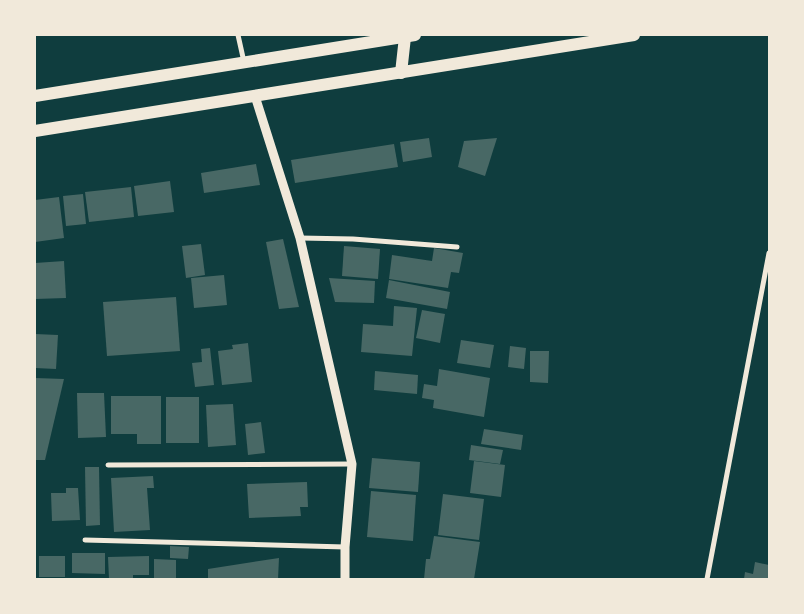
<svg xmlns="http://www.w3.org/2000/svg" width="804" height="614" viewBox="0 0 804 614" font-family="Ubuntu,sans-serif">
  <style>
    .building { fill: #486865 }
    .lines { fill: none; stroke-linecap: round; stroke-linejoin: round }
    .minor { stroke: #f1e9da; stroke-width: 5 }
    .tertiary { stroke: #f1e9da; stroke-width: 9 }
    .primary { stroke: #f1e9da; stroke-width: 12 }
  </style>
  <rect width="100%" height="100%" fill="#0f3d3e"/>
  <g class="building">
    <polygon points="429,138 432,157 403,162 400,142"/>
    <polygon points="497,138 485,176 458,167 464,141"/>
    <polygon points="394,144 398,167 295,183 291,160"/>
    <polygon points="256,164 260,185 204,193 201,173"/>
    <polygon points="170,181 174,212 138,216 134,186"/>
    <polygon points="131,187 134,217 89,222 85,192"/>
    <polygon points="83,194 86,224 66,226 63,196"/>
    <polygon points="59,197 64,238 35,242 35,200"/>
    <polygon points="283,239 299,307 279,309 266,242"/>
    <polygon points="201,244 205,275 186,278 182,246"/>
    <polygon points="344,246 380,249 378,279 342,276"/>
    <polygon points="434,248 463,253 459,273 451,272 448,288 389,279 392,255 432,261"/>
    <polygon points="64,261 66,298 35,299 35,263"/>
    <polygon points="224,275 227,305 194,308 191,278"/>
    <polygon points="329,278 375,281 374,303 335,302"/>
    <polygon points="389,280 450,292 447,309 386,298"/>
    <polygon points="176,297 180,351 107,356 103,302"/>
    <polygon points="394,306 417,308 412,356 361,352 363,324 393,326"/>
    <polygon points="422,310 445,314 440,343 416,338"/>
    <polygon points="35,334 58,335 56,369 35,368"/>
    <polygon points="461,340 494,345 490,368 457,363"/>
    <polygon points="248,343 252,382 222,385 218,351 233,349 232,345"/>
    <polygon points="510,346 526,348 524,369 508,367"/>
    <polygon points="210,348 214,385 195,387 192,363 202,362 201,349"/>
    <polygon points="530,351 549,351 548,383 530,382"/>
    <polygon points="439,369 490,378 484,417 433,408 434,400 422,398 424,384 437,386"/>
    <polygon points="375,371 418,375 417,394 374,390"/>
    <polygon points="35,378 64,379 45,460 35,460"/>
    <polygon points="77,393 104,393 106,437 78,438"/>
    <polygon points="111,396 161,396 161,444 137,444 137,434 111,434"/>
    <rect x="166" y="397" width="33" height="46"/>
    <polygon points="233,404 236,445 208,447 206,405"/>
    <polygon points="261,422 265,453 248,455 245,424"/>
    <polygon points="484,429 523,435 521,450 481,444"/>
    <polygon points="471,445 503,450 500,464 469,460"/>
    <polygon points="372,458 420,462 418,492 369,488"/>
    <polygon points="474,461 505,465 501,497 470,493"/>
    <polygon points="85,467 99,467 100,525 86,526"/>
    <polygon points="153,476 154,488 147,488 150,530 114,532 111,478"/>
    <polygon points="307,482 308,507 300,507 301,516 249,518 247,484"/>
    <polygon points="66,488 78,488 80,520 52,521 51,493 66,493"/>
    <polygon points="371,491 416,495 413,541 367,537"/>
    <polygon points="443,494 484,499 479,540 438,535"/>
    <polygon points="434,536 480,542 474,579 424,579 426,559 430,559"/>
    <polygon points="170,546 189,547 188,559 170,558"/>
    <polygon points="72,553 105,553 105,574 72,573"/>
    <rect x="39" y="556" width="26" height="21"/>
    <polygon points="149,556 149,575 133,575 133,579 109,579 108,557"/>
    <polygon points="279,558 278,579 208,579 208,569"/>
    <polygon points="154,559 176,560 176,579 154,579"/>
    <polygon points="755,562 769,565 769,579 744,579 745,572 753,574"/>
  </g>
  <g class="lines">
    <g class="minor">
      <polyline points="238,35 244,62"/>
      <polyline points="300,238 353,239 457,247"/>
      <polyline points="108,465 352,464"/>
      <polyline points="85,540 345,547"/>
      <polyline points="707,579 769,253"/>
    </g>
    <polyline class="tertiary" points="255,96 300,238 352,464 345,547 345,579"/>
    <g class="primary">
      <polyline points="401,73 405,37"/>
      <polyline points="35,96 415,35"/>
      <polyline points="35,131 634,35"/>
    </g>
  </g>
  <rect width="804" height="614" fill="none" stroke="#f1e9da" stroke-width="72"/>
</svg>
